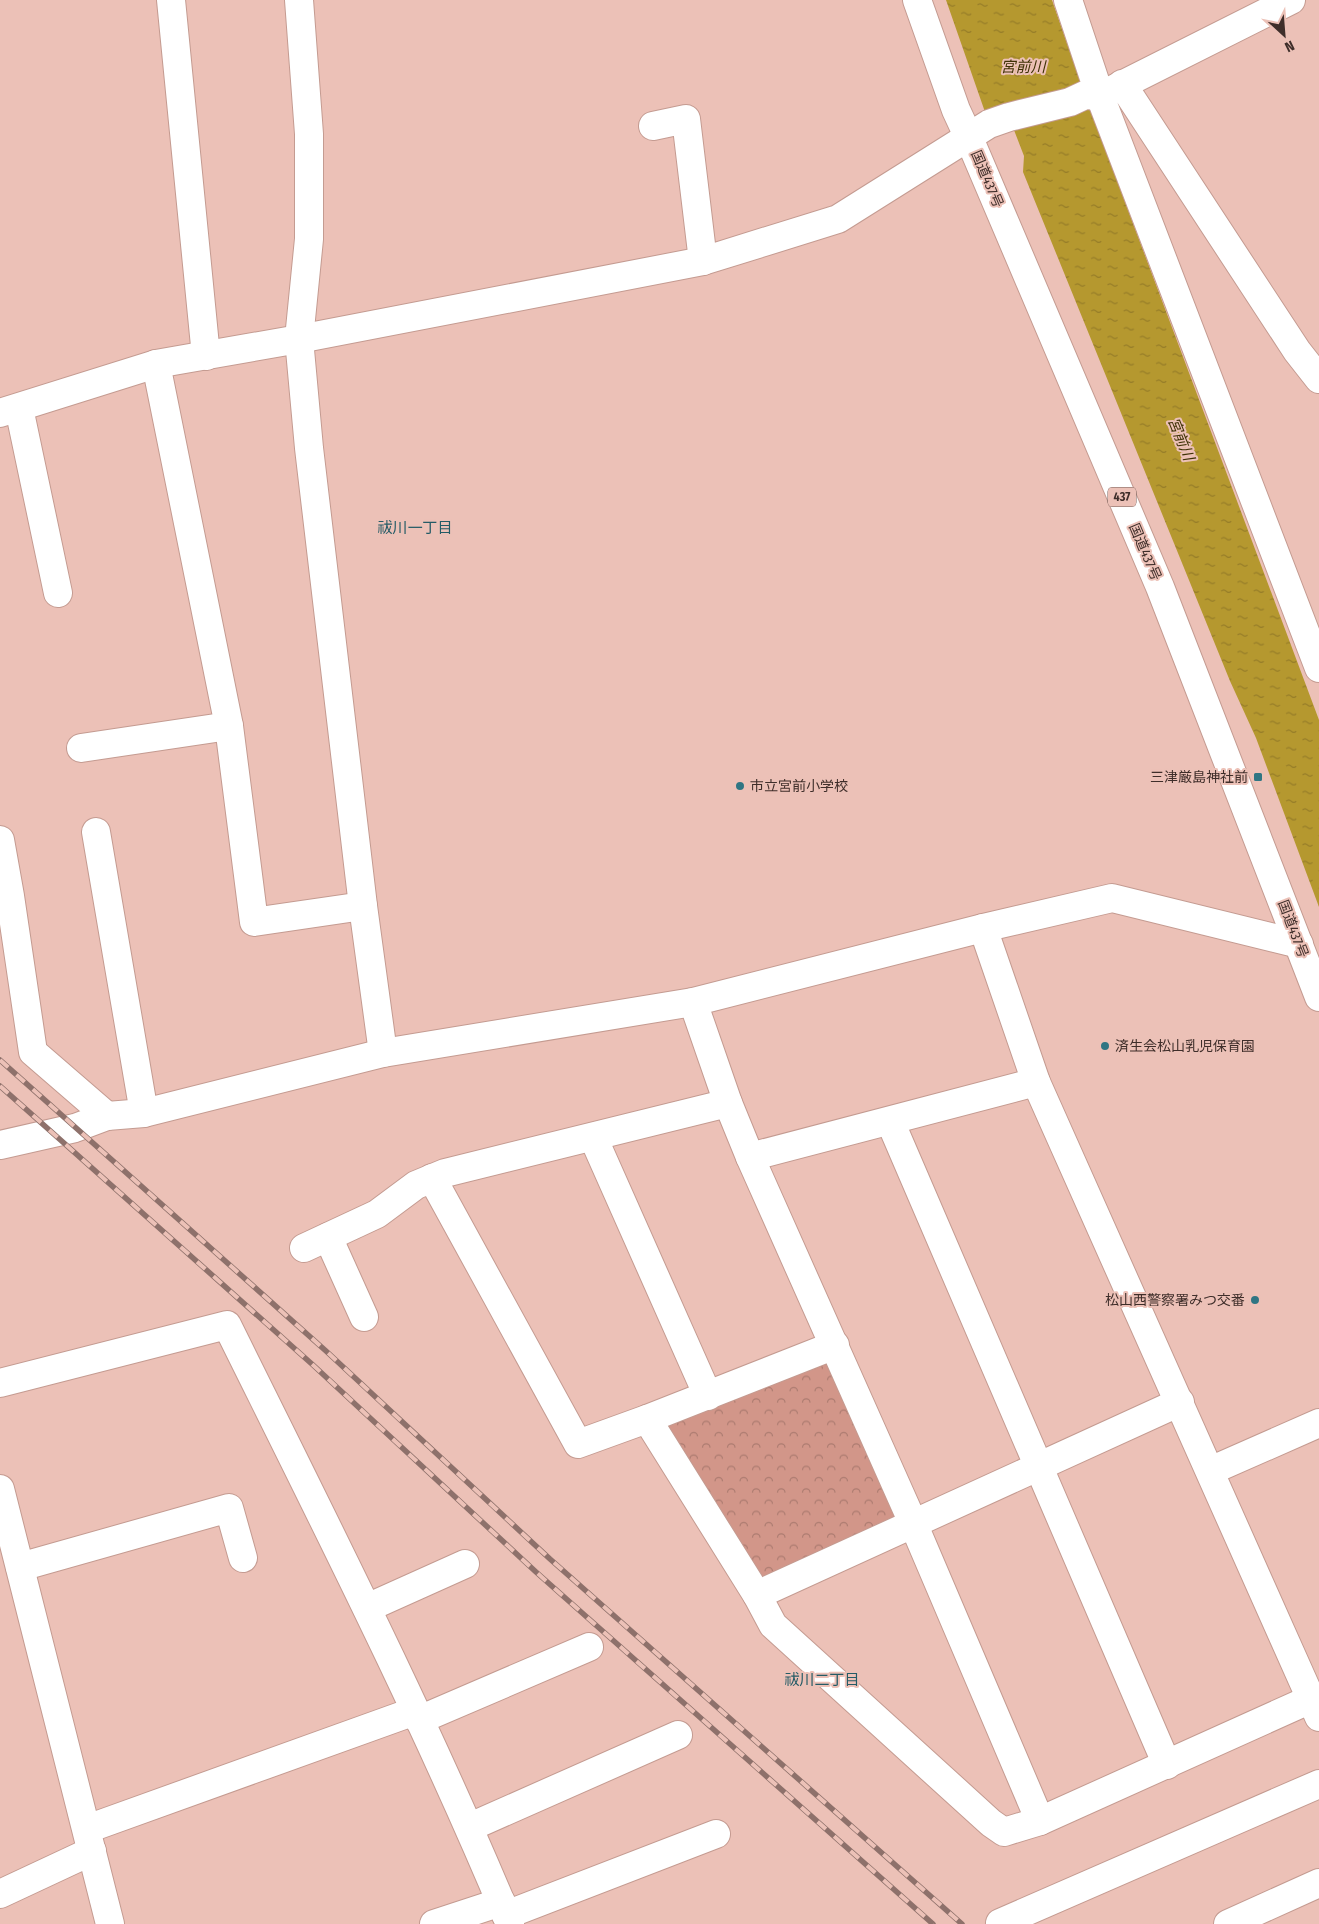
<svg xmlns="http://www.w3.org/2000/svg" width="1319" height="1924" viewBox="0 0 1319 1924" font-family="'Fira Sans Condensed','Noto Sans JP',sans-serif">
  <style>
    .forest { fill: url(#forest-crowns) }
    .water { fill: url(#water-ripples) }
    .lines { fill: none; stroke-linecap: round; stroke-linejoin: round }
    .street-casing { stroke: #c49b91; stroke-width: 30 }
    .highway-casing { stroke: #c49b91; stroke-width: 30 }
    .street { stroke: #fff; stroke-width: 28 }
    .highway { stroke: #fff; stroke-width: 28 }
    .rail-casing { stroke: #8e716b; stroke-width: 5.5 }
    .rail { stroke: #ecc1b7; stroke-width: 4; stroke-dasharray: 11; stroke-linecap: butt }
    .poi-dot { fill: #2f7583; stroke: #ecc1b7; stroke-width: 2 }
    .labels { text-anchor: middle; dominant-baseline: central; stroke-width: 4; stroke-linejoin: round; paint-order: stroke }
    .shield { fill: #ecc1b7; stroke: #735a54; stroke-width: 1 }
    .shield-label { font-size: 12px; font-weight: bold; fill: #3f2e2a }
    .street-label { font-size: 14px; fill: #3f2e2a; stroke: #ecc1b7 }
    .poi-label { font-size: 14px; fill: #3f2e2a; stroke: #ecc1b7; text-anchor: end }
    .water-label { font-size: 15px; font-style: italic; fill: #3e3105; stroke: #ecc1b7 }
    .neighbourhood-label { font-size: 15px; fill: #245b66; stroke: #ecc1b7 }
  </style>
  <defs>
    <pattern id="forest-crowns" width="20" height="18" patternUnits="userSpaceOnUse" patternTransform="scale(1.25)"><rect width="20" height="18" fill="#d29689"/><path d="M2 6a3 3 0 1 1 6 0M12 15a3 3 0 1 1 6 0" fill="none" stroke="#ac7b70"/></pattern>
    <pattern id="water-ripples" width="26" height="14" patternUnits="userSpaceOnUse" patternTransform="scale(1.25)"><rect width="26" height="14" fill="#b5982f"/><path d="M2 4q2-2 4 0t4 0M15 11q2-2 4 0t4 0" fill="none" stroke="#957c28"/></pattern>
  </defs>
  <rect width="100%" height="100%" fill="#ecc1b7"/>
  <polygon class="forest" points="832,1357 901,1522 762,1585 661,1424"/>
  <polygon class="water" points="946,0 1052,0 1085,95 1319,720 1319,907 1256,738 1230,681 1023,172 1024,156 1009,117 985,112"/>
  <g class="lines">
    <defs>
      <g id="street">
        <polyline points="171,0 206,356"/>
        <polyline points="299,0 309,134 309,239 299,339 309,448 363,906 383,1053"/>
        <polyline points="1068,0 1100,96 1319,668"/>
        <polyline points="1122,84 1297,351 1319,379"/>
        <polyline points="653,126 686,119 703,261"/>
        <polyline points="156,364 229,726 254,922 363,906"/>
        <polyline points="19,408 58,593"/>
        <polyline points="0,413 156,364 299,339 703,261 838,219 989,124 1009,117 1070,102 1085,95 1100,96 1291,0"/>
        <polyline points="81,748 229,726"/>
        <polyline points="96,832 144,1113"/>
        <polyline points="0,840 10,896 33,1052 107,1116"/>
        <polyline points="983,928 1036,1082 1319,1717"/>
        <polyline points="693,1002 728,1103 750,1157 913,1523 1040,1821"/>
        <polyline points="890,1121 1167,1765"/>
        <polyline points="593,1137 708,1396"/>
        <polyline points="0,1145 75,1128 107,1116 144,1113 383,1053 693,1002 983,928 1112,898 1299,944"/>
        <polyline points="750,1157 1036,1082"/>
        <polyline points="432,1178 578,1444 647,1419 835,1345"/>
        <polyline points="328,1237 364,1317"/>
        <polyline points="304,1248 377,1214 416,1185 445,1173 728,1103"/>
        <path d="M0,1383L227,1325C325,1523 425,1720 510,1924"/>
        <polyline points="647,1419 757,1595 773,1625 991,1823 1004,1832 1040,1821 1311,1699"/>
        <polyline points="1210,1471 1319,1423"/>
        <polyline points="0,1489 110,1924"/>
        <polyline points="20,1567 229,1508 243,1558"/>
        <polyline points="757,1595 1180,1402"/>
        <polyline points="367,1608 465,1564"/>
        <polyline points="419,1720 589,1647"/>
        <polyline points="470,1827 678,1735"/>
        <polyline points="87,1829 415,1711"/>
        <polyline points="0,1894 92,1851"/>
        <polyline points="506,1915 716,1834"/>
        <polyline points="1000,1923 1319,1784"/>
        <polyline points="434,1924 501,1902"/>
        <polyline points="1228,1924 1319,1883"/>
      </g>
      <polyline id="highway" points="917,0 956,110 969,138 1160,587 1319,997"/>
    </defs>
    <use href="#street" class="street-casing"/>
    <use href="#highway" class="highway-casing"/>
    <use href="#street" class="street"/>
    <use href="#highway" class="highway"/>
    <defs>
      <g id="rail">
        <polyline points="0,1060 326,1351 550,1559 962,1924"/>
        <polyline points="0,1086 313,1365 536,1572 933,1924"/>
      </g>
    </defs>
    <use href="#rail" class="rail-casing"/>
    <use href="#rail" class="rail"/>
  </g>
  <g class="poi-dot">
    <rect x="1253" y="772" width="10" height="10" rx="2.5"/>
    <circle cx="740" cy="786" r="5"/>
    <circle cx="1105" cy="1046" r="5"/>
    <circle cx="1255" cy="1300" r="5"/>
  </g>
  <g class="labels">
    <rect class="shield" x="1108" y="487.5" width="28" height="19" rx="4"/>
    <g class="shield-label">
      <text x="1122" y="497">437</text>
    </g>
    <g class="street-label">
      <text transform="translate(987 179) rotate(67)">国道437号</text>
      <text transform="translate(1145 552) rotate(67)">国道437号</text>
      <text transform="translate(1293 929) rotate(69)">国道437号</text>
    </g>
    <g class="poi-label">
      <text x="1248" y="777">三津厳島神社前</text>
      <text x="750" y="786" text-anchor="start">市立宮前小学校</text>
      <text x="1115" y="1046" text-anchor="start">済生会松山乳児保育園</text>
      <text x="1245" y="1300">松山西警察署みつ交番</text>
    </g>
    <g class="water-label">
      <text x="1023" y="67">宮前川</text>
      <text transform="translate(1181 439) rotate(68)">宮前川</text>
    </g>
    <g class="neighbourhood-label">
      <text x="415" y="528">祓川一丁目</text>
      <text x="822" y="1680">祓川二丁目</text>
    </g>
  </g>
  <g transform="translate(1284 35) rotate(154)" stroke="#ecc1b7" stroke-width="4" paint-order="stroke">
  <path d="M0-4L9 19L0 12L-9 19Z" fill="#3f2e2a"/>
  <text y="-8" font-size="14" font-weight="bold" text-anchor="middle" fill="#3f2e2a">N</text>
  </g>
</svg>
